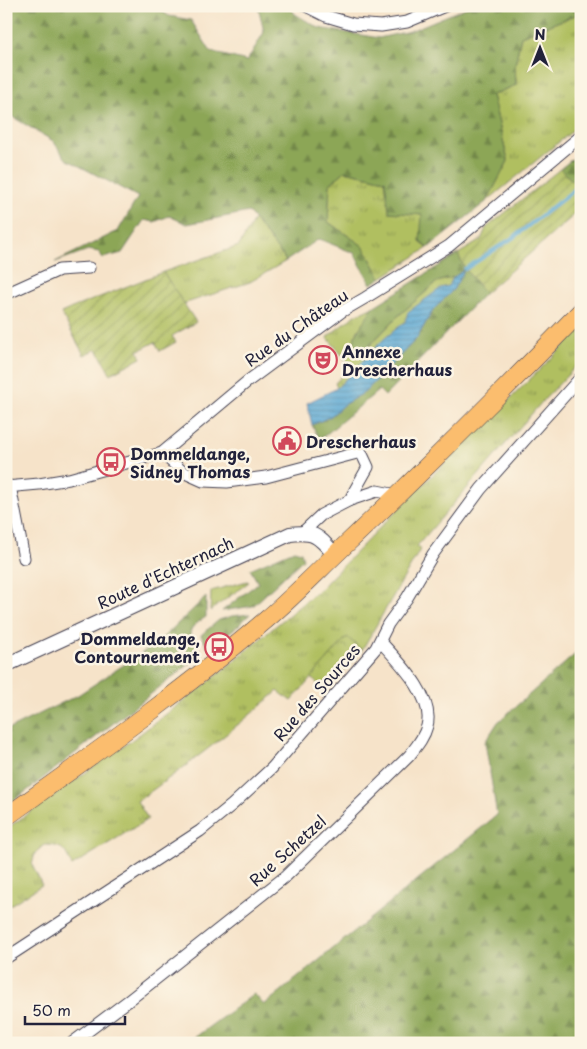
<svg xmlns="http://www.w3.org/2000/svg" width="587" height="1049" viewBox="0 0 587 1049" font-family="'Playpen Sans',sans-serif">
  <style>
    .grass { fill: url(#grass-tufts); stroke: #69704e }
    .forest { fill: url(#forest-firs); stroke: #576449 }
    .park { fill: url(#park-crowns); stroke: #69704e }
    .garden { fill: url(#garden-furrows); stroke: #69704e }
    .water { fill: url(#water-rules); stroke: #3e6487 }
    .lines { fill: none; stroke-linecap: round; stroke-linejoin: round }
    .stream { stroke: #5aa7d3; stroke-width: 4 }
    .minor-casing { stroke: #423f50; stroke-width: 13 }
    .tertiary-casing { stroke: #423f50; stroke-width: 16 }
    .primary-casing { stroke: #423f50; stroke-width: 19 }
    .minor { stroke: #fff; stroke-width: 11 }
    .tertiary { stroke: #fff; stroke-width: 14 }
    .primary { stroke: #fbbd6e; stroke-width: 18 }
    .labels { text-anchor: middle; dominant-baseline: central; stroke-width: 5; stroke-linejoin: round; paint-order: stroke }
    .street-label { font-size: 16px; fill: #22223b; stroke: #fcf5e5 }
    .poi-label { font-size: 16px; font-weight: bold; fill: #22223b; stroke: #fcf5e5; text-anchor: start }
  </style>
  <defs>
    <pattern id="grass-tufts" width="24" height="20" patternUnits="userSpaceOnUse" patternTransform="scale(1.25)"><rect width="24" height="20" fill="#b0bf61"/><path d="M3 7l-1-3M5 7V3M7 7l1-3M15 17l-1-3M17 17v-4M19 17l1-3" fill="none" stroke="#8f9b51"/></pattern>
    <pattern id="forest-firs" width="22" height="20" patternUnits="userSpaceOnUse" patternTransform="scale(1.25)"><rect width="22" height="20" fill="#8ca657"/><path d="M5 1l3.5 6h-7zM16 11l3.5 6h-7z" fill="#728749"/></pattern>
    <pattern id="park-crowns" width="20" height="18" patternUnits="userSpaceOnUse" patternTransform="scale(1.25)"><rect width="20" height="18" fill="#b0bf61"/><path d="M2 6a3 3 0 1 1 6 0M12 15a3 3 0 1 1 6 0" fill="none" stroke="#8f9b51"/></pattern>
    <pattern id="garden-furrows" width="10" height="10" patternUnits="userSpaceOnUse" patternTransform="scale(1.25)"><rect width="10" height="10" fill="#b0bf61"/><path d="M-1 1l2-2M0 10L10 0M9 11l2-2" fill="none" stroke="#8f9b51"/></pattern>
    <pattern id="water-rules" width="6" height="5" patternUnits="userSpaceOnUse" patternTransform="scale(1.25)"><rect width="6" height="5" fill="#5aa7d3"/><path d="M0 2.5h6" fill="none" stroke="#4a88ac"/></pattern>
  </defs>
  <rect width="100%" height="100%" fill="#fcf5e5"/>
  <filter id="ink" filterUnits="userSpaceOnUse"><feTurbulence type="fractalNoise" baseFrequency=".02" numOctaves="2"/><feDisplacementMap in="SourceGraphic" scale="10" xChannelSelector="R" yChannelSelector="G"/><feConvolveMatrix kernelMatrix="1 2 1 2 8 2 1 2 1" color-interpolation-filters="sRGB"/></filter>
  <filter id="wash" filterUnits="userSpaceOnUse"><feTurbulence type="fractalNoise" baseFrequency=".0096" numOctaves="4" result="noise"/><feDisplacementMap in="SourceGraphic" scale="20" xChannelSelector="R" yChannelSelector="G"/><feGaussianBlur stdDeviation="1.12" result="paint"/><feColorMatrix in="noise" values="0 0 0 0 0 0 0 0 0 0 0 0 0 0 0 0 0 1.4 0 .05"/><feComposite in="paint" operator="in"/></filter>
  <g filter="url(#wash)">
    <rect width="100%" height="100%" fill="#f6e3c9"/>
    <g class="grass">
      <polygon points="569,6 581,7 581,124 487,201 508,161 492,95 516,85 515,65 521,36 578,14"/>
      <polygon points="345,171 385,180 390,212 423,215 420,242 428,248 381,278 363,246 328,222 330,184"/>
      <polygon points="255,218 286,261 250,282 183,304 163,272 239,246"/>
      <polygon points="454,277 448,286 441,288 405,322 384,339 337,388 335,383 351,366 327,337 354,316 373,307 355,336 362,354 397,317 437,282"/>
      <path d="M581,329V361L541,403L417,546L421,548L362,650L347,638L291,701L278,691C233,730 186,767 137,801L148,819L72,866C64,849 65,846 44,845L35,853L32,865L42,885L7,907L6,905V829L136,737L210,681L321,588L399,508Z"/>
      <polygon points="247,581 249,582 210,611 211,591"/>
    </g>
    <g class="forest">
      <polygon points="6,6 154,6 169,16 191,20 211,52 247,61 264,32 258,6 289,6 295,14 319,28 379,38 410,31 470,6 569,6 578,14 521,36 515,65 516,85 492,95 508,161 487,201 428,248 420,242 422,215 389,212 385,180 345,171 330,184 328,222 363,246 381,278 371,284 354,253 319,239 286,261 249,212 187,224 169,216 154,222 144,220 122,253 103,258 99,252 88,250 55,262 118,231 138,197 66,159 53,141 6,113"/>
      <polygon points="581,152 581,189 560,169"/>
      <polygon points="458,254 465,269 485,293 385,396 379,390 323,437 318,437 312,425 331,416 343,405 365,392 417,338 433,310 453,290 464,270 454,277 437,282 397,317 361,354 354,350 355,336 373,307"/>
      <polygon points="294,550 301,552 303,559 253,606 222,611 258,583 250,569"/>
      <path d="M206,597V617C200,621 190,626 190,634L202,654L28,790L6,806V729L11,728L78,695L157,643Z"/>
      <polygon points="250,614 239,625 208,649 201,635 219,620 232,616"/>
      <polygon points="581,649 581,1043 187,1043 254,994 264,1005 497,815 485,742 498,722"/>
    </g>
    <polygon class="park" points="347,637 362,650 326,691 311,678"/>
    <g class="garden">
      <polygon points="560,169 581,189 581,209 485,293 465,269 458,254 481,240 486,228"/>
      <polygon points="163,272 196,322 172,336 176,342 160,351 155,342 138,351 141,358 110,374 97,349 84,355 61,313 72,308"/>
    </g>
    <polygon class="water" points="465,269 453,290 433,310 417,338 365,392 343,405 331,416 312,425 307,403 337,388 384,339 405,322 408,312 441,288 448,286 454,277"/>
    <g class="lines">
      <polyline class="stream" points="465,269 514,237 578,187"/>
    </g>
  </g>
  <g filter="url(#ink)">
    <g class="lines">
      <defs>
        <g id="minor">
          <polyline points="306,6 326,16 353,24 381,26 407,22 445,6"/>
          <polyline points="6,294 59,270 89,268"/>
          <polyline points="162,453 183,472 203,481 227,482 266,477 361,452 368,467 355,490 350,500"/>
          <polyline points="10,486 24,558"/>
          <polyline points="6,487 39,484 69,479 162,453 248,381 341,312 365,298 449,246 581,136"/>
          <polyline points="302,533 321,515 350,500 377,491 397,495"/>
          <polyline points="6,958 200,831 232,805 272,768 376,648 388,624 407,598 433,554 481,489 581,377"/>
          <path d="M72,1043L128,1001L286,876L409,756C416,747 424,738 427,726C435,697 398,661 380,641"/>
        </g>
        <path id="tertiary" d="M6,665L290,534C316,531 319,537 335,555"/>
        <path id="primary" d="M6,817C95,753 184,690 267,619C293,597 316,573 340,550C422,473 502,392 581,311"/>
      </defs>
      <use href="#minor" class="minor-casing"/>
      <use href="#tertiary" class="tertiary-casing"/>
      <use href="#primary" class="primary-casing"/>
      <use href="#minor" class="minor"/>
      <use href="#tertiary" class="tertiary"/>
      <use href="#primary" class="primary"/>
    </g>
  </g>
  <defs>
    <symbol id="theatre-ring" viewBox="-11 -11 22 22"><circle r="9.5" fill="#fcf5e5" stroke="#d1495b" stroke-width="1.5"/><path d="M-5-5.5Q0-4 5-5.5V0Q5 5 0 6Q-5 5-5 0ZM-3.3-2.5H-1v1.5H-3.3ZM1-2.5H3.3v1.5H1ZM-2.8 1Q0 5.5 2.8 1Z" fill="#d1495b"/></symbol>
    <symbol id="civic-ring" viewBox="-11 -11 22 22"><circle r="9.5" fill="#fcf5e5" stroke="#d1495b" stroke-width="1.5"/><path d="M-.6-6.5H3V-4.5H.6V-3L4-1V1h2V6H-6V1h2V-1L-.6-3ZM-1.2 2.5V6h2.4V2.5Z" fill="#d1495b"/></symbol>
    <symbol id="bus-ring" viewBox="-11 -11 22 22"><circle r="9.5" fill="#fcf5e5" stroke="#d1495b" stroke-width="1.5"/><path d="M-5-6H5V4H4V6H2V4H-2V6H-4V4H-5ZM-3.5-4V0h7V-4ZM-3.5 1.2v1.5H-2V1.2ZM2 1.2v1.5H3.5V1.2Z" fill="#d1495b"/></symbol>
  </defs>
  <g fill-rule="evenodd">
    <use href="#theatre-ring" x="307" y="344" width="32" height="32"/>
    <use href="#civic-ring" x="271" y="425" width="32" height="32"/>
    <use href="#bus-ring" x="95" y="446" width="32" height="32"/>
    <use href="#bus-ring" x="203" y="631" width="32" height="32"/>
  </g>
  <g class="labels">
    <g class="street-label">
      <text transform="translate(296 327) rotate(-35)">Rue du Château</text>
      <text transform="translate(165 572) rotate(-25)">Route d'Echternach</text>
      <text transform="translate(316 692) rotate(-49)">Rue des Sources</text>
      <text transform="translate(287 850) rotate(-42)">Rue Schetzel</text>
    </g>
    <g class="poi-label">
      <text x="342" y="351">Annexe<tspan x="342" dy="18">Drescherhaus</tspan></text>
      <text x="306" y="441">Drescherhaus</text>
      <text x="130" y="453">Dommeldange,<tspan x="130" dy="18">Sidney Thomas</tspan></text>
      <text x="200" y="638" text-anchor="end">Dommeldange,<tspan x="200" dy="18">Contournement</tspan></text>
    </g>
  </g>
  <rect width="587" height="1049" fill="none" stroke="#fcf5e5" stroke-width="25"/>
  <g transform="translate(540 48)" stroke="#fcf5e5" stroke-width="4" paint-order="stroke">
  <path d="M0-4L9 19L0 12L-9 19Z" fill="#22223b"/>
  <text y="-8" font-size="14" font-weight="bold" text-anchor="middle" fill="#22223b">N</text>
  </g>
  <path d="M25 1016v8h100v-8" fill="none" stroke="#22223b" stroke-width="2.5"/>
  <text x="32" y="1016" font-size="15" fill="#22223b" stroke="#fcf5e5" stroke-width="4" paint-order="stroke">50 m</text>
</svg>
